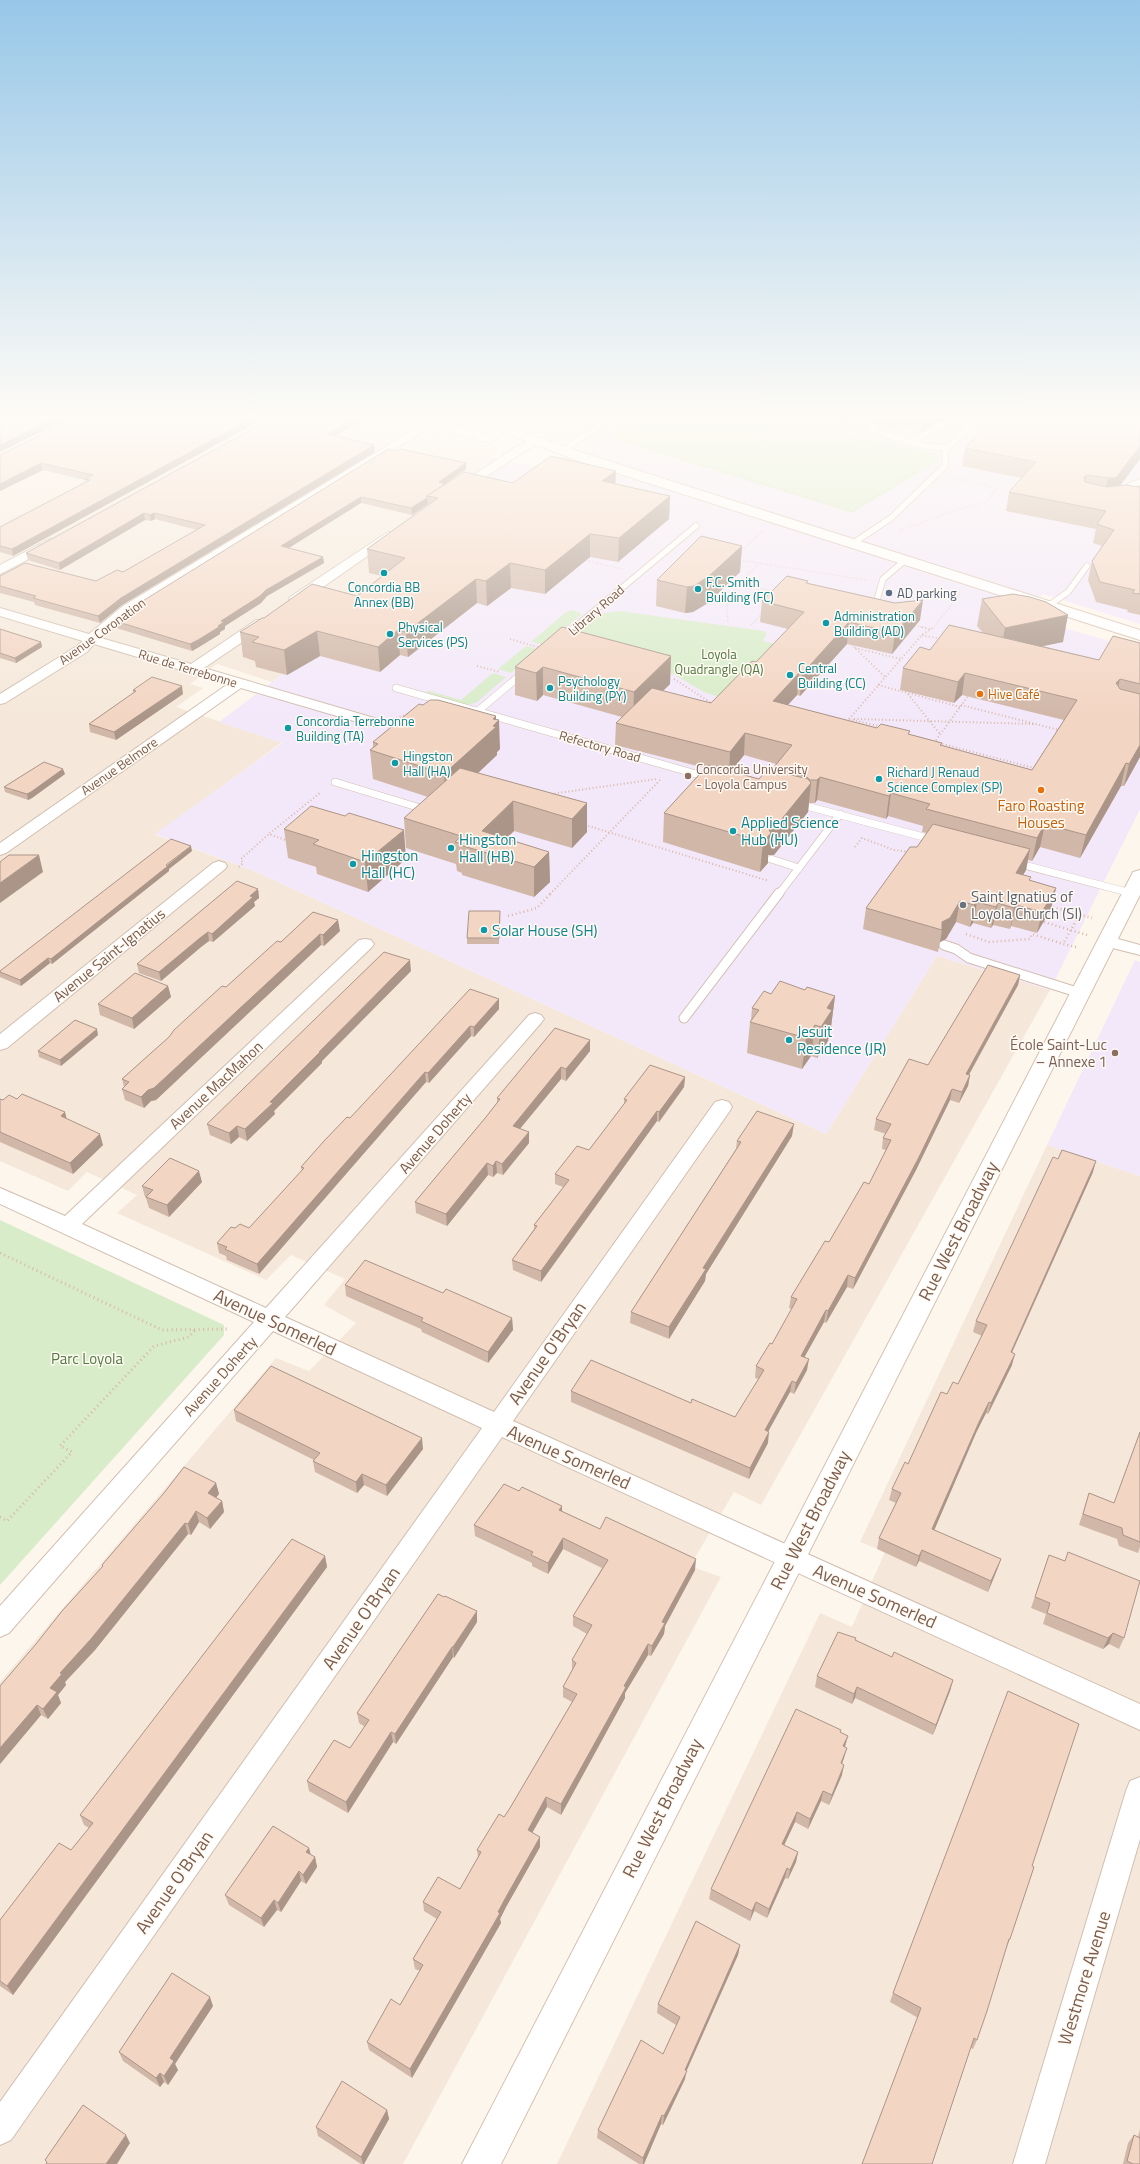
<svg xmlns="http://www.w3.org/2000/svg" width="1140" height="2164" viewBox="0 0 1140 2164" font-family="'Titillium Web',sans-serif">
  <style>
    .residential { fill: #f5e8da }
    .education { fill: #f3e8fa }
    .green { fill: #d8ecc9 }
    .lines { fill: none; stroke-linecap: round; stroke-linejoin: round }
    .lane-far2-casing { stroke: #d1beb0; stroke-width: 7 }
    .lane-far1-casing { stroke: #d1beb0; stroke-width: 8 }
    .lane-casing { stroke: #d1beb0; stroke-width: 11 }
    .street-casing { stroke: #d1beb0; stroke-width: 2 }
    .secondary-casing { stroke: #d6c0b0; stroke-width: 2 }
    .path-far3 { stroke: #d9b8a5; stroke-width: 1.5; stroke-dasharray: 0.5 2; stroke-linecap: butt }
    .path-far2 { stroke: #d9b8a5; stroke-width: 2; stroke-dasharray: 1 2.5; stroke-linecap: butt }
    .path-far1 { stroke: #d9b8a5; stroke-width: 2.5; stroke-dasharray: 1 3; stroke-linecap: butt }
    .path { stroke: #d9b8a5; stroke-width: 3; stroke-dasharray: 1 3.5; stroke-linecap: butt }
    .lane-far2 { stroke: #fff; stroke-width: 5.5 }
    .lane-far1 { stroke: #fff; stroke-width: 7 }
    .lane { stroke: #fff; stroke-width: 9 }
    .street { fill: #fff; fill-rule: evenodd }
    .secondary { fill: #fff; fill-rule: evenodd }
    .wall { fill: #d1b7a8; fill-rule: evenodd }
    .shaded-wall { fill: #aa9588 }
    .building { fill: #f3d5c3; stroke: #aa9588 }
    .culture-dot { fill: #0f9aa8; stroke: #fffaf3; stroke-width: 1.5 }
    .service-dot { fill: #5c6f8a; stroke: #fffaf3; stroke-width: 1.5 }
    .food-dot { fill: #e8710a; stroke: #fffaf3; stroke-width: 1.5 }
    .education-dot { fill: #8d6e63; stroke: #fffaf3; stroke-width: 1.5 }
    .worship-dot { fill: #6b7280; stroke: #fffaf3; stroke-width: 1.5 }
    .labels { text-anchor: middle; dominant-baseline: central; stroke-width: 3; stroke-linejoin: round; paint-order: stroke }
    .far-culture-label { font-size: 13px; fill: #0d838f; stroke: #fffaf3; text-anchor: start }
    .far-service-label { font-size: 13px; fill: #4e5e75; stroke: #fffaf3; text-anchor: start }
    .far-street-label { font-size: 13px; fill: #7a5c4d; stroke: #fffaf3 }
    .far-park-label { font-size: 13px; fill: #537a41; stroke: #fffaf3 }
    .far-food-label { font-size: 13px; fill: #c56008; stroke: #fffaf3; text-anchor: start }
    .far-education-label { font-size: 13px; fill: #785e54; stroke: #fffaf3; text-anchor: start }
    .food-label { font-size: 15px; fill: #c56008; stroke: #fffaf3 }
    .culture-label { font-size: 15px; fill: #0d838f; stroke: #fffaf3; text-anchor: start }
    .worship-label { font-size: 15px; fill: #5b616d; stroke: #fffaf3; text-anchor: start }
    .street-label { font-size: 15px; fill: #7a5c4d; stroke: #fffaf3 }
    .education-label { font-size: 15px; fill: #785e54; stroke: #fffaf3; text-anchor: end }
    .park-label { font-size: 15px; fill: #537a41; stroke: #fffaf3 }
    .near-street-label { font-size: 18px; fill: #7a5c4d; stroke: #fffaf3 }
  </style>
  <rect width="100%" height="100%" fill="#fdf6ec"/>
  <g class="residential">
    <polygon points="0,415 354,415 405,428 398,433 424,437 431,433 499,448 491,457 511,462 469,490 512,502 272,682 217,664 190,684 203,688 176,707 282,742 156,835 254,871 826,1134 937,956 1050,990 761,1505 734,1492 690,1566 721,1577 403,2164 0,2164 0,1682 276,1358 309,1371 356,1323 324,1305 345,1279 291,1255 266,1280 117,1213 137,1195 87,1172 68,1191 0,1161"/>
    <polygon points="1047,1145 1140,1176 1140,2164 557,2164 820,1613 852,1627 885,1552 860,1542"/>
  </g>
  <g class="education">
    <polygon points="492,415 1102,415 1140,430 1140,624 1043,594 1019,615 1140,650 1140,809 1050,990 937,956 826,1134 254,871 155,834 282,743 219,722 512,502 468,490 511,462 543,468 578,447"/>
    <polygon points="1135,960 1140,962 1140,1176 1047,1145"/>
  </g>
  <g class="green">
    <polygon points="428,415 436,415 479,431 427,419"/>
    <polygon points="657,415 825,415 871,428 866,431 896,440 892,443 936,453 939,461 852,513 610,438"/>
    <polygon points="573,610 582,614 545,645 531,642 566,612"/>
    <polygon points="619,611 764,631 767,634 763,641 783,646 730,700 706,693 673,674 606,659 577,633 599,614"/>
    <polygon points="526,646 539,649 511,673 498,669"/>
    <polygon points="493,673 506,677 477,702 471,704 466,705 425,693 429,691 461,700"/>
    <polygon points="0,1220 224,1325 224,1335 0,1585"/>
  </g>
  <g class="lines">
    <defs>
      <g id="lane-far2">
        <polyline points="845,415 866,422 878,432 896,438 924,446 948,448"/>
        <polyline points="912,442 958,415"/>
        <polyline points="562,451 615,415"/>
        <polyline points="1140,482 1131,485 1122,498 1126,501 1140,504"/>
        <polyline points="852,544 891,518 945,466 945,451 970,426 988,415"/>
        <polyline points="1048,606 1068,592 1087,566"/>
        <polyline points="874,610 883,579 904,561"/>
        <polyline points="574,628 696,526"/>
      </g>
      <g id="lane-far1">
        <polyline points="564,637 575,627"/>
        <polyline points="396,688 710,778"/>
        <polyline points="478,711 524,672"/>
        <polyline points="335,782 427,810"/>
        <polyline points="810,807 935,840"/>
        <polyline points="771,859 799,868"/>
        <polyline points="1016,863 1131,893"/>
        <polyline points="779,894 840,814"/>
      </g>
      <g id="lane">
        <polyline points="944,945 956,949 969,958 1080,993"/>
        <polyline points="684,1018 779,893"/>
      </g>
      <g id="street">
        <polygon points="428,421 432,422 433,424 432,426 133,612 101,638 191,664 256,620 266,620 268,623 266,626 204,668 381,720 383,723 381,726 371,726 241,688 6,853 0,855 0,843 228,684 94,644 87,652 5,703 0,704 0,694 77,646 83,641 0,616 0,608 89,634 123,606"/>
        <polygon points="534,438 539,441 538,443 463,491 455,491 453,489 514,448"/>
        <polygon points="388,532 392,533 394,536 392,539 300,603 290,603 289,600 290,597"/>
        <polygon points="50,539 56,543 54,546 0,574 0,565"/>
        <polygon points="219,861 225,863 227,866 225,869 7,1048 0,1050 0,1034 213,863"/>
        <polygon points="1107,936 1140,945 1140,955 1101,945 1098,941 1101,937"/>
        <polygon points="365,939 371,940 374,944 371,948 82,1224 266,1308 529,1015 535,1013 541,1015 544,1019 541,1023 285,1317 494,1412 715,1102 722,1100 729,1102 732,1107 729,1112 513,1421 1140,1704 1140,1730 502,1437 11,2140 0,2145 0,2102 482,1428 273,1331 9,1633 0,1637 0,1606 254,1322 0,1204 0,1188 65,1216 359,940"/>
        <polygon points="1140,1777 1140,1839 1045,2164 1013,2164 1126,1791 1130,1781"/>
      </g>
      <g id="secondary">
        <polygon points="391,415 413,415 494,436 496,439 490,443 393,418"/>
        <polygon points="456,415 475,415 583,453 1140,630 1140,640 573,459"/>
        <polygon points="1109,415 1127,415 1140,421 1140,429"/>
        <polygon points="1140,870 1140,895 501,2164 462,2164 1131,876 1133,872"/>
      </g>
    </defs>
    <use href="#lane-far2" class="lane-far2-casing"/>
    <use href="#lane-far1" class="lane-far1-casing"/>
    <use href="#lane" class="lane-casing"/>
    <use href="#street" class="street-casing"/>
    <use href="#secondary" class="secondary-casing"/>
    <g class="path-far3">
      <polyline points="660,415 614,438 852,511 917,471"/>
      <polyline points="771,415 868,443"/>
      <polyline points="807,431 812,427"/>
      <polyline points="899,531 958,509 985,503 997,488 954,478"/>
      <polyline points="740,552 763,531"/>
      <polyline points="583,560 623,569"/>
      <polyline points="738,560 867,580"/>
      <polyline points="758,565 738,583 776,592"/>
      <polyline points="731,598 738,583"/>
      <polyline points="728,622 727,606 729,601"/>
      <polyline points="751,625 762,614"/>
      <polyline points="913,625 926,628"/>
      <polyline points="933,628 960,594"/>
    </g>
    <g class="path-far2">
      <polyline points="922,627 932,630"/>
      <polyline points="922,635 941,639"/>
      <polyline points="510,639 541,648"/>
      <polyline points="851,644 885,677"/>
      <polyline points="855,648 901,659"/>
      <polyline points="477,666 500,672"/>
      <polyline points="674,679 713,704"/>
      <polyline points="878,685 960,707"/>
      <polyline points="908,694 940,734"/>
      <polyline points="961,705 1059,730"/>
      <polyline points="393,719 409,714"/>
      <polyline points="849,719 882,727"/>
      <polyline points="849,719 922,635 934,627"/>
      <polyline points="854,719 1034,724"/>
      <polyline points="934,743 968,696"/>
      <polyline points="939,743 1034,768 1035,766"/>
      <polyline points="551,794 657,779"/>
      <polyline points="585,825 769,881"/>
      <polyline points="288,841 269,834 321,792"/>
      <polyline points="855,847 862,838 894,850 910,852"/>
      <polyline points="239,867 243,863 241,859 269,834"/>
      <polyline points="550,894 661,779"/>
    </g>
    <g class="path-far1">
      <polyline points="1049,906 1092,918"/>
      <polyline points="508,916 537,908 551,893"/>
      <polyline points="1044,922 1087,935"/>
      <polyline points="966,934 989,942 1030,939 1032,934 1063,944"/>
      <polyline points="1076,947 1063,944 1080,914"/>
    </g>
    <g class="path">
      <polyline points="0,1253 162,1330 230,1329"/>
      <polyline points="0,1517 7,1521 72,1452 60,1446 154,1346 189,1337 196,1329"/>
    </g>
    <use href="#lane-far2" class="lane-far2"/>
    <use href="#lane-far1" class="lane-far1"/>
    <use href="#lane" class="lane"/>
    <use href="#street" class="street"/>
    <use href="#secondary" class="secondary"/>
  </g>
  <g class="wall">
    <polygon points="81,415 270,415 13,556 0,552 0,527 86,482 85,480 43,470 0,491"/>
    <polygon points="278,415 371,415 335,436 375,452 122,605 100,623 35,605 34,602 0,593 0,576 96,581 123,572 197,530 155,519 151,521 145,520 60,570 28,560 26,553"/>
    <polygon points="818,415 850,415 850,421 845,423"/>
    <polygon points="860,415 951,415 921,432 898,425 889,430 880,428 867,418"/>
    <polygon points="1140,428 1140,459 1120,486 1140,487 1140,615 1127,612 1128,610 1096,602 1088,580 1092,561 1102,546 1093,543 1096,529 1006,511 1009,492 1022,478 962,466 965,448"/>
    <polygon points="397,451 466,463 466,469 447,482 616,484 670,496 669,519 618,562 590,557 545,594 511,588 487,606 477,603 408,657 400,655 380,672 320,656 287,675 256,667 255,661 243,657 240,632 264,618 357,596 382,576 369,573 367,549 428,505 428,504 412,515 361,503 289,548 323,557 324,563 267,596 261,603 225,626 225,629 220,632 220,634 199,647 192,651 116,628 115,621"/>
    <polygon points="742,546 740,572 708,603 693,612 685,613 656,606 657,580"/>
    <path d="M808,583L920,620L892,654L847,644L800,696L797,695L788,705L877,728L909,734L942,743L941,746L1032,770L1064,720L962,695L954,703L900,690L903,668L930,650L983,633L977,626L982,599L1063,642L1042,646L1099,660L1140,643V757L1124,786H1121L1080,858L1040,847L1032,861L1028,860L1026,870L1023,875L1031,881L1056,888L1051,909L1037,933L1011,926L1010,929L993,925L991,928L973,923L970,927L956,922L946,939L940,942L938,952L863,929L866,908L917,847L927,833L922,832L923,826L888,816L886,819L817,800L815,803H809L808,812L774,855H768V863L760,872L663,842L664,813L705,768L615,745L616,723L622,717L543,695L537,701L515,695V667L671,656L670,684L663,691L711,703L756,662L788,629L760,622L762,601ZM744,755L776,764L774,767L773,771L759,779L731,771Z"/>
    <polygon points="0,629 41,642 42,647 16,663 0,658"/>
    <polygon points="133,690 183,694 116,740 90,732 89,724 133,693"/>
    <polygon points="423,705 496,719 500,749 497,752 497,755 478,773 587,803 587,832 572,848 514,831 506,838 549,852 550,882 534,897 462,875 462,873 457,871 456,864 406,848 404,818 428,797 373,779 370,750 373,747 373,742"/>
    <polygon points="65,774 32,798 28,800 5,792 4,787"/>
    <polygon points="284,829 406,859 368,892 317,874 316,867 288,858"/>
    <polygon points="192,851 169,869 169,871 52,964 50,963 21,986 0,977 0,971"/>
    <polygon points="258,889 259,898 254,902 255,906 213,942 209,941 201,947 161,981 139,973 137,964"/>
    <polygon points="500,911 499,944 467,944 467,938"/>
    <polygon points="313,912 340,931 324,946 321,945 156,1100 151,1101 144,1108 125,1100 122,1089 124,1087 122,1079 226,987 281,942"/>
    <polygon points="411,971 322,1061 322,1063 274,1111 275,1114 247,1141 239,1137 231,1144 210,1135 207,1124"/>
    <polygon points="1020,975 1018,985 969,1075 970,1075 968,1086 959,1103 950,1100 916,1170 853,1289 847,1287 826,1323 824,1322 804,1357 807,1370 794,1394 790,1392 768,1431 768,1443 749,1479 571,1402 571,1391 691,1403 735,1417 759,1379 755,1378 756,1366 772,1344 792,1309 789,1308 791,1297 829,1242 869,1184 886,1150 882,1149 883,1138 886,1134 874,1130 876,1119 928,1065"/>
    <polygon points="168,986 171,997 134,1029 100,1015 98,1004"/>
    <polygon points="805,990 835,996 831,1027 830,1028 828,1041 817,1058 811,1056 802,1069 747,1053 750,1022 751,1020 752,1008 771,994"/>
    <polygon points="499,999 499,1009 474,1037 471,1036 429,1083 426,1082 259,1274 227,1260 226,1256 219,1253 217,1243 235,1228 249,1228 302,1171 301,1167 350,1118"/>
    <polygon points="98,1035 61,1066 39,1057 38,1051"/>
    <polygon points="590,1040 590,1051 566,1081 561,1079 520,1129 529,1132 529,1143 503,1175 497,1173 493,1177 488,1175 447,1226 416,1213 415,1202 486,1117 497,1103 497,1098"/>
    <polygon points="685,1077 684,1087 659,1122 657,1121 541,1282 513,1270 512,1260 534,1229 534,1225 563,1187 555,1184 555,1174 589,1150 624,1104 624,1099"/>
    <polygon points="0,1099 66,1118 103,1145 73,1174 0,1142"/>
    <polygon points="792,1136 706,1274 705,1281 669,1339 630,1323 631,1312 736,1149 737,1141"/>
    <polygon points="1093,1172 1012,1353 1012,1365 988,1414 986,1413 976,1433 934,1530 1001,1559 997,1570 988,1592 919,1561 916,1567 877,1549 879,1538 896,1503 889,1500 892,1489 908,1464 947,1394 958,1384 982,1336 973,1332 976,1321"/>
    <polygon points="202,1182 169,1217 149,1208 146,1198 145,1197 142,1186"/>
    <polygon points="345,1285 443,1293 512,1318 513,1330 488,1363 422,1332 421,1329 346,1296"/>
    <polygon points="234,1410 423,1449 387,1496 364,1485 357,1493 315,1472 313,1461 314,1460 236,1421"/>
    <polygon points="1140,1432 1140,1547 1138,1553 1119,1546 1117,1539 1079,1525 1089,1493 1114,1503"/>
    <polygon points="216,1483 219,1494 216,1497 222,1501 224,1512 210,1529 199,1522 191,1535 188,1534 95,1650 65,1682 66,1685 58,1695 61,1703 48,1719 41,1715 0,1764 0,1686 103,1567 102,1565"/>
    <polygon points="519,1491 562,1506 562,1511 600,1529 695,1570 665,1626 664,1634 651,1656 648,1655 625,1693 625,1698 561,1815 547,1807 532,1833 540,1837 540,1847 506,1907 500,1919 501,1923 412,2078 369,2050 367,2042 400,2005 420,1971 415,1969 413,1959 437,1919 424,1911 423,1902 460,1889 478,1857 477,1850 504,1817 510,1808 572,1702 563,1697 563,1687 572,1670 572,1660 587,1634 573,1626 573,1616 602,1568 563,1549 548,1574 532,1566 532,1563 475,1536 474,1525"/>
    <polygon points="1049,1555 1124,1638 1119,1649 1109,1644 1103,1649 1043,1624 1046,1614 1031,1608"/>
    <polygon points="325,1556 327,1567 13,1995 0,1986 0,1920 71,1850 89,1828 84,1825 80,1815"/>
    <polygon points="477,1622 454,1658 453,1657 396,1744 393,1742 348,1813 309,1791 307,1781 350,1748 365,1727 359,1723 357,1713"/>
    <polygon points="856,1638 855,1640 892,1657 953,1680 950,1691 933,1735 855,1698 852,1704 815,1687 817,1676"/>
    <polygon points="841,1733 848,1736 845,1747 844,1758 842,1764 842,1775 829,1805 821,1801 808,1829 795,1822 784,1845 798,1852 796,1862 788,1879 785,1878 767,1918 754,1911 750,1921 709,1899 711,1889"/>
    <polygon points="309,1848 311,1855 315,1857 317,1867 306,1884 301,1881 281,1912 277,1910 264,1927 229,1905 225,1895"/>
    <polygon points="1032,1866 1010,1939 1006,1949 977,2040 973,2049 890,2002 893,1993"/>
    <polygon points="740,1945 738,1955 686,2072 685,2079 663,2125 661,2124 644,2164 639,2164 597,2138 598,2130 663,2054 676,2025 657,2013 658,2004"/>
    <polygon points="213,2006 175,2064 178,2070 168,2085 164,2082 160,2087 123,2061 119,2052"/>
    <polygon points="387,2110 389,2119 364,2164 361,2164 318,2136 316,2127"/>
    <polygon points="1140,2129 1140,2164 1123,2164 1128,2143 1134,2135 1138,2137"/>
  </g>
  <g class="shaded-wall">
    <polygon points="61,415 75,415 0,452 0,445"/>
    <polygon points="258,415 270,415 13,556 12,549"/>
    <polygon points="360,415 371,415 327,441 327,434"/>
    <polygon points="846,415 850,415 850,421 845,423"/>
    <polygon points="891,415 899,415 898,425 889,430"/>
    <polygon points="924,415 951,415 921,432"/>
    <polygon points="374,445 375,452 122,605 100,623 98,616 121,598"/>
    <polygon points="1140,446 1140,459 1112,496 1104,497 1108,478"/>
    <polygon points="41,463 43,470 0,491 0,484"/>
    <polygon points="466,463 466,469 439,488 439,482"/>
    <polygon points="616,471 615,493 602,481"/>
    <polygon points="1087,475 1083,493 1084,477"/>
    <polygon points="670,496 669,519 618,562 619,538"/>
    <polygon points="361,497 361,503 282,552 281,546"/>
    <polygon points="427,498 428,504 412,515 411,508"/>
    <polygon points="144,513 145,520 60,570 59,563"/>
    <polygon points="154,513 155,519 151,521 150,515"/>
    <polygon points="590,534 590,557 545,594 545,570"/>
    <polygon points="742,546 740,572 708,603 693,612 685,613 687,587"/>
    <polygon points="323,557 324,563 267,596 261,603 225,626 225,629 220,632 220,634 199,647 192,651 190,644 218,626 221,621 266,590"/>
    <polygon points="510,563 511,588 487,606 486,581"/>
    <polygon points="476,579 477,603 408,657 406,632"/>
    <polygon points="923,600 920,620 892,654 895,633"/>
    <polygon points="1068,615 1063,642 1000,655 1005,628"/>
    <polygon points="849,622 847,644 800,696 802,674"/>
    <polygon points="398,630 400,655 380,672 378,647"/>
    <polygon points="317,631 320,656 287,675 284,650"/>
    <polygon points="41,642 42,647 16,663 15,658"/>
    <polygon points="671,656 670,684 633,720 634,692"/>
    <polygon points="543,667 543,695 537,701 536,673"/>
    <polygon points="799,673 797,695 771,723 773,701"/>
    <polygon points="965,673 962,695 954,703 958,682"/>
    <polygon points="1120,679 1115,701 1116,683"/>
    <polygon points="182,686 183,694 116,740 114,732"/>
    <polygon points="496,716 496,723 499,720 500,749 497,752 497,755 446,803 444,774"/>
    <polygon points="745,733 744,755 729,774 730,752"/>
    <polygon points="1140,745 1140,757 1124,786 1129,764"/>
    <polygon points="1126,763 1121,786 1080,858 1086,835"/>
    <polygon points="63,769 65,774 32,798 28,800 27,794"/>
    <polygon points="820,777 817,800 815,803 817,780"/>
    <polygon points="811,783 808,812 774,855 768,855 768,863 760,872 763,842 770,826"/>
    <polygon points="891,793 888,816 886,819 889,796"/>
    <polygon points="513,801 514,831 490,854 482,831"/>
    <polygon points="587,803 587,832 572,848 572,819"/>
    <polygon points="1045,824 1040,847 1032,861 1037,838"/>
    <polygon points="404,830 406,859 368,892 365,862"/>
    <polygon points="191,846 192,851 169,869 169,871 52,964 51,959"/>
    <polygon points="1030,849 1026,870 1012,894 1016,873"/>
    <polygon points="549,852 550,882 534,897 534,867"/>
    <polygon points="39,855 43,872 0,903 0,883"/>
    <polygon points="1056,888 1051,909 1037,933 1042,912"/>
    <polygon points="258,889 259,898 254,902 255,906 213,942 212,934 250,896"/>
    <polygon points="960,901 956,922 946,939 940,942 942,930 942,922"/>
    <polygon points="977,902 973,923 970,927 974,905"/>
    <polygon points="998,903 993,925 991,928 996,907"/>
    <polygon points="1016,905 1011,926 1010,929 1014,908"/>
    <polygon points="338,920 340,931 324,946 323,935"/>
    <polygon points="208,932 209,941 201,947 161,981 159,972 200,938"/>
    <polygon points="320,934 321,945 156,1100 151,1101 144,1108 141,1097"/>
    <polygon points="48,958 50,963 21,986 20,980"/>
    <polygon points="410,960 411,971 322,1061 322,1063 274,1111 275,1114 247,1141 245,1129 270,1102 319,1052"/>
    <polygon points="1020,975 1018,985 963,1085 966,1074"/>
    <polygon points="168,986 171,997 134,1029 132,1018"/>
    <polygon points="835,996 831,1027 830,1028 828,1041 817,1058 821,1027 827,1008"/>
    <polygon points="499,999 499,1009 474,1037 474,1027"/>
    <polygon points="815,1025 811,1056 802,1069 806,1038"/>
    <polygon points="470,1026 471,1036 429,1083 428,1073"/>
    <polygon points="97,1029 98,1035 61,1066 60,1060"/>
    <polygon points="590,1040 590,1051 566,1081 566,1069"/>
    <polygon points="561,1067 561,1079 513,1137 513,1126"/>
    <polygon points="425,1072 426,1082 259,1274 257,1264"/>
    <polygon points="970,1075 968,1086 959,1103 962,1092"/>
    <polygon points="685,1077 684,1087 659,1122 659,1112"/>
    <polygon points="952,1089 950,1100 916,1170 853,1289 855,1278"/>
    <polygon points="657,1111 657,1121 541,1282 541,1271"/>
    <polygon points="65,1112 68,1124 61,1116"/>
    <polygon points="794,1124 792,1136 706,1274 705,1281 669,1339 669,1327 703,1268"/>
    <polygon points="237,1126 239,1137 231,1144 229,1133"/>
    <polygon points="529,1132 529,1143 503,1175 502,1164"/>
    <polygon points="100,1134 103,1145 73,1174 70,1163"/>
    <polygon points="496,1161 497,1173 493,1177 493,1166"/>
    <polygon points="1096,1161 1093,1172 1007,1363 1011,1352"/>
    <polygon points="487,1163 488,1175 447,1226 446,1214"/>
    <polygon points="199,1171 202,1182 169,1217 167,1205"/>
    <polygon points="848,1275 847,1287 826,1323 828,1311"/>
    <polygon points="826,1310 824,1322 799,1367 801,1356"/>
    <polygon points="512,1318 513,1330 488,1363 488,1352"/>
    <polygon points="1015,1354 1012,1365 988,1414 991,1403"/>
    <polygon points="809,1359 807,1370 794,1394 796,1383"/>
    <polygon points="792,1381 790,1392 763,1441 765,1430"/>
    <polygon points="989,1402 986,1413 976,1433 930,1540 932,1529 979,1422"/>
    <polygon points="769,1432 768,1443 749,1479 750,1468"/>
    <polygon points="422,1438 423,1449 387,1496 386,1485"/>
    <polygon points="362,1474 364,1485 357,1493 356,1482"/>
    <polygon points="216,1483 219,1494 211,1504 208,1493"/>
    <polygon points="222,1501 224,1512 210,1529 207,1518"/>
    <polygon points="562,1506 562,1517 559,1510"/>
    <polygon points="196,1511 199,1522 191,1535 188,1524"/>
    <polygon points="185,1523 188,1534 95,1650 65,1682 66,1685 58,1695 61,1703 48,1719 43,1709 50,1688 60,1673"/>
    <polygon points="563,1538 563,1549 548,1574 548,1563"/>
    <polygon points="922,1550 919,1561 916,1567 919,1556"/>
    <polygon points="325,1556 327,1567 13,1995 7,1986"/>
    <polygon points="696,1559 695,1570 665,1626 664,1634 651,1656 652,1646 662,1622"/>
    <polygon points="1001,1559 997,1570 988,1592 991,1581"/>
    <polygon points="477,1611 477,1622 454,1658 453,1647"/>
    <polygon points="1113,1633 1109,1644 1103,1649 1108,1638"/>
    <polygon points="648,1644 648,1655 625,1693 625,1698 561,1815 561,1804 624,1686"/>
    <polygon points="452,1647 453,1657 396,1744 395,1734"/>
    <polygon points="953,1680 950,1691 933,1735 936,1725"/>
    <polygon points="857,1687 855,1698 852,1704 854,1694"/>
    <polygon points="37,1705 41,1715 0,1764 0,1748"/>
    <polygon points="391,1732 393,1742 348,1813 346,1802"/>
    <polygon points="848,1736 845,1746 841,1757 843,1746"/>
    <polygon points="847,1748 844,1758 838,1773 841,1763"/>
    <polygon points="844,1765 842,1775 829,1805 832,1795"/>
    <polygon points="823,1791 821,1801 808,1829 810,1819"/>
    <polygon points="546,1797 547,1807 528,1840 528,1830"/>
    <polygon points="797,1812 795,1822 780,1854 782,1844"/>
    <polygon points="540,1837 540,1847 506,1907 500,1919 501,1923 412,2078 410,2069 506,1897"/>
    <polygon points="309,1848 311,1857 306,1852"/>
    <polygon points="798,1852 796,1862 788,1879 790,1870"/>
    <polygon points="315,1857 317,1867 306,1884 303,1875"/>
    <polygon points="787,1868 785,1878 767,1918 769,1909"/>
    <polygon points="299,1871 301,1881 281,1912 278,1903"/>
    <polygon points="274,1900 277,1910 264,1927 261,1918"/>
    <polygon points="756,1902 754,1911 750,1921 752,1911"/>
    <polygon points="740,1945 738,1955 686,2072 685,2079 663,2125 664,2116"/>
    <polygon points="210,1997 213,2006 175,2064 178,2070 168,2085 164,2076 170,2058"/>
    <polygon points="160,2073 164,2082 160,2087 156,2078"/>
    <polygon points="387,2110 389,2119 364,2164 363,2164 361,2157"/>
    <polygon points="662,2115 661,2124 644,2164 643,2164 643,2158"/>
    <polygon points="126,2135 130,2143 117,2164 106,2164"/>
  </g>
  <g class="building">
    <polygon points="0,415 61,415 0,445"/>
    <polygon points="81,415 258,415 12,549 0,546 0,527 90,480 85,479 93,475 41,463 0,484 0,455"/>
    <polygon points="278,415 360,415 327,434 374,445 121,598 98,616 33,598 36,596 0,586 0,576 25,563 96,581 117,570 123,572 205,525 154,513 150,515 144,513 59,563 26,553"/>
    <polygon points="996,415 1098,415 1140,428 1140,446 1116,478 1108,478 1087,475 1084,477 1085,482 1107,487 1126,485 1140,487 1140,594 1132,593 1135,590 1100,582 1092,561 1114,530 1097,524 1106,511 1009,492 1036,462 965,448"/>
    <polygon points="388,449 397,451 400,449 466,463 439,482 445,484 427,496 427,498 411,508 361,497 281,546 323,557 266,590 260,596 221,621 224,622 218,626 219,627 198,640 190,644 115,621 133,607"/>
    <polygon points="551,456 616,471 602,481 670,496 619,538 590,534 545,570 510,563 486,581 476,579 406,632 398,630 378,647 317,631 284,650 252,642 259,637 240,632 262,618 264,618 312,584 357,596 405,558 367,549 438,498 427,496 464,472 513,483"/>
    <polygon points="701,536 742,546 709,576 694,586 687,587 657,580"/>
    <polygon points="787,576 808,581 806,583 895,603 923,600 895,633 849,622 802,674 799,673 773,701 877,728 881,724 910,731 908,734 942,743 940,745 1032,770 1077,700 965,673 958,682 903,668 920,647 930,650 949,625 1099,660 1113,636 1140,643 1140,684 1120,679 1116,683 1120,689 1140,694 1140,745 1129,764 1126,763 1086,835 1045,824 1037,838 926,809 930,804 891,793 889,796 820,777 817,780 810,780 807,777 774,767 792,745 745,733 730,752 616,723 652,688 711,703 752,661 756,662 804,612 762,601"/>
    <polygon points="1013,594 1030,597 1046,602 1068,615 1005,628 982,599"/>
    <polygon points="562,627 671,656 634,692 543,667 536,673 515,667"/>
    <polygon points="0,629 41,642 15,658 0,653"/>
    <polygon points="152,677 182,686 114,732 89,724 136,691 133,690"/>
    <polygon points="430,700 438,700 496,716 493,719 499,720 493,726 496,727 444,774 370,750 378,744 373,742 419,704 423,705"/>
    <polygon points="44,762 63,769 31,792 27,794 4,787"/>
    <polygon points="708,765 759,779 767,769 808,779 811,783 777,825 770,826 769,830 771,833 763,842 664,813"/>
    <polygon points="460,768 587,803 572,819 513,801 482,831 549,852 534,867 460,845 462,844 455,842 461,836 404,818"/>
    <polygon points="311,806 345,816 349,813 404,830 365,862 313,844 319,840 284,829"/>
    <polygon points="933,824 1030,849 1016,873 1031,877 1029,880 1056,888 1042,912 1016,905 1014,908 998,903 996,907 977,902 974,905 960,901 950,918 942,922 942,930 866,908 910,847 917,847"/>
    <polygon points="171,839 191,846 166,865 168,866 51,959 48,958 20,980 0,972 0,971"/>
    <polygon points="9,855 39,855 0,883 0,862"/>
    <polygon points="237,881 258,889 250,896 253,897 212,934 208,932 200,938 159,972 137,964"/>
    <polygon points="469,911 500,911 499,938 467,938"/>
    <polygon points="313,912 338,920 323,935 320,934 154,1088 148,1090 141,1097 122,1089 129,1082 122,1079 169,1037 174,1030 222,986 226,987 277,941 281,942"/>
    <polygon points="384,952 410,960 319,1052 320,1052 270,1102 273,1103 245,1129 237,1126 229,1133 207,1124"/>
    <polygon points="988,965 1020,975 966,1074 970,1075 962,1092 952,1089 918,1159 855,1278 848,1275 828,1311 826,1310 801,1356 809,1359 796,1383 792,1381 765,1430 769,1432 750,1468 571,1391 591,1360 691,1403 692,1399 735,1417 764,1370 756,1366 770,1343 772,1344 797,1299 791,1297 825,1241 829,1242 864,1182 869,1184 891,1140 883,1138 891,1124 876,1119 909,1059 928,1065"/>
    <polygon points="135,973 168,986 132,1018 98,1004"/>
    <polygon points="780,981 805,990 807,987 835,996 827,1008 832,1010 821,1027 815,1025 806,1038 750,1022 759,1010 752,1008 764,991 771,994"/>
    <polygon points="470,989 499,999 474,1027 470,1026 428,1073 425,1072 257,1264 225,1249 227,1247 217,1243 231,1227 235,1228 240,1224 249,1228 304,1168 301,1167 324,1141 347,1117 350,1118"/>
    <polygon points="75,1020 97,1029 60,1060 38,1051"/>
    <polygon points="555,1028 590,1040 566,1069 561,1067 513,1126 529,1132 502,1164 496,1161 493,1166 487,1163 446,1214 415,1202 486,1117 500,1099 497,1098"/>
    <polygon points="650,1065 685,1077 659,1112 657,1111 541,1271 512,1260 537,1226 534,1225 569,1180 555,1174 577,1146 589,1150 627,1100 624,1099"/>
    <polygon points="22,1094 65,1112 61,1116 100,1134 70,1163 0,1132 0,1099 3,1100 9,1095 17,1099"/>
    <polygon points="757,1111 794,1124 703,1268 706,1269 669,1327 631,1312 741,1142 737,1141"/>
    <polygon points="1062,1150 1096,1161 1011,1352 1015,1354 991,1403 989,1402 979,1422 932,1529 1001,1559 991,1581 922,1550 919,1556 879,1538 901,1493 892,1489 905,1462 908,1464 941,1392 947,1394 953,1382 958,1384 987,1325 976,1321 1053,1157 1058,1159"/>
    <polygon points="170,1158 199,1171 167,1205 146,1197 153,1190 142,1186"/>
    <polygon points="365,1260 443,1293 446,1289 512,1318 488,1352 421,1321 423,1318 345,1285"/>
    <polygon points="271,1366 422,1438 386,1485 362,1474 356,1482 313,1461 320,1453 234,1410"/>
    <polygon points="1140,1432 1140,1542 1123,1535 1122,1528 1083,1514 1089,1493 1114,1503"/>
    <polygon points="184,1467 216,1483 208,1493 222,1501 207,1518 196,1511 188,1524 185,1523 91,1639 60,1673 62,1674 50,1688 57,1692 43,1709 37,1705 0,1748 0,1686 36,1644 62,1611 103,1566 102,1565 164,1493"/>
    <polygon points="504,1484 519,1491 522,1487 562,1506 559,1510 600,1529 606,1517 696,1559 662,1622 665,1623 652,1646 648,1644 624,1686 626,1687 561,1804 546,1797 528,1830 540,1837 506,1897 498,1912 500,1913 410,2069 367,2042 391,1999 400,2005 423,1965 413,1959 441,1912 423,1902 438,1877 460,1889 481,1852 477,1850 499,1814 504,1817 510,1808 577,1694 563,1687 576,1663 572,1660 592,1625 573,1616 608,1560 563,1538 548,1563 531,1555 533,1552 474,1525"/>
    <polygon points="292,1539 325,1556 7,1986 0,1981 0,1920 59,1843 71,1850 93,1823 80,1815"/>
    <polygon points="1068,1552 1140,1581 1124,1638 1113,1633 1108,1638 1047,1613 1050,1603 1035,1597 1049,1555 1065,1561"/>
    <polygon points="438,1594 444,1597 445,1596 477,1611 453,1647 452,1647 395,1734 391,1732 346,1802 307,1781 334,1740 350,1748 369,1720 357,1713"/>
    <polygon points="838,1632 856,1638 855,1640 892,1657 894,1652 953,1680 936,1725 857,1687 854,1694 817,1676"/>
    <polygon points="1008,1691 1079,1724 1032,1866 1034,1867 1010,1939 1009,1939 987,2011 977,2040 974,2038 932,2164 862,2164 921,2008 893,1993"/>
    <polygon points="796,1709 841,1730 840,1732 848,1736 843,1746 847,1748 841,1763 844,1765 832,1795 823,1791 810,1819 797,1812 782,1844 798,1852 790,1870 787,1868 769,1909 756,1902 752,1911 711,1889"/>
    <polygon points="273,1826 309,1848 306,1852 315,1857 303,1875 299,1871 278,1903 274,1900 261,1918 225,1895"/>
    <polygon points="696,1921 740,1945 685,2070 687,2071 664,2116 662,2115 643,2158 598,2130 641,2040 663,2054 680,2017 658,2004"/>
    <polygon points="172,1973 210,1997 170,2058 174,2061 164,2076 160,2073 156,2078 119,2052"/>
    <polygon points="342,2081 387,2110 361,2157 316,2127"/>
    <polygon points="83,2105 126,2135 106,2164 46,2164 47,2162 45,2160"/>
    <polygon points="1134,2135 1140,2138 1140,2164 1133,2164 1127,2161"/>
  </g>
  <linearGradient id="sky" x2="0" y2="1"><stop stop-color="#97c7e8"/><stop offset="0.58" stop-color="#fefbf6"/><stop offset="1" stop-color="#fefbf6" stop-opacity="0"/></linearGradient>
  <rect width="1140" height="718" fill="url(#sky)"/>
  <g class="culture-dot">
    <circle cx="384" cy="573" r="4"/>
    <circle cx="698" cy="589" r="4"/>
    <circle cx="826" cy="623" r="4"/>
    <circle cx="390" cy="634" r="4"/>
    <circle cx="790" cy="675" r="4"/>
    <circle cx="550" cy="688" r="4"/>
    <circle cx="288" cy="728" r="4"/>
    <circle cx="395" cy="763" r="4"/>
    <circle cx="879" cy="779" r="4"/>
    <circle cx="733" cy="831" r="4"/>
    <circle cx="451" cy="848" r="4"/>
    <circle cx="353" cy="864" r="4"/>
    <circle cx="484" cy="930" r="4"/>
    <circle cx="789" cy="1040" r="4"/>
  </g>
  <circle class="service-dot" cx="889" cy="593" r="4"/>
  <g class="food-dot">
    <circle cx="980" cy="694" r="4"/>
    <circle cx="1041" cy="790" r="4"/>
  </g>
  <g class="education-dot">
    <circle cx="688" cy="776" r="4"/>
    <circle cx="1115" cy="1053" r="4"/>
  </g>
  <circle class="worship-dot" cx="963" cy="905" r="4"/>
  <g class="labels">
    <g class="far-culture-label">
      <text x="706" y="582">F.C. Smith<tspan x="706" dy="15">Building (FC)</tspan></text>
      <text x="384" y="587" text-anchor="middle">Concordia BB<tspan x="384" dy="15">Annex (BB)</tspan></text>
      <text x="834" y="616">Administration<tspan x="834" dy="15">Building (AD)</tspan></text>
      <text x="398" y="627">Physical<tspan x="398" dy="15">Services (PS)</tspan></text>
      <text x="798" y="668">Central<tspan x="798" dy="15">Building (CC)</tspan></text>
      <text x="558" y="681">Psychology<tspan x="558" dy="15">Building (PY)</tspan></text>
      <text x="296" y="721">Concordia Terrebonne<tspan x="296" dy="15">Building (TA)</tspan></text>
      <text x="403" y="756">Hingston<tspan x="403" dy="15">Hall (HA)</tspan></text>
      <text x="887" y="772">Richard J Renaud<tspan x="887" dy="15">Science Complex (SP)</tspan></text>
    </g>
    <g class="far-service-label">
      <text x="897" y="593">AD parking</text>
    </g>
    <g class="far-street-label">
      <text transform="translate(596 610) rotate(-41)">Library Road</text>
      <text transform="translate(102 631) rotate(-36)">Avenue Coronation</text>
      <text transform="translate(188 668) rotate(17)">Rue de Terrebonne</text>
      <text transform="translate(600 746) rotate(16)">Refectory Road</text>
      <text transform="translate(119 766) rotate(-35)">Avenue Belmore</text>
    </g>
    <g class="far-park-label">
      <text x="719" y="654">Loyola<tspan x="719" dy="15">Quadrangle (QA)</tspan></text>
    </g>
    <g class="far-food-label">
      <text x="988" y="694">Hive Café</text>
    </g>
    <g class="far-education-label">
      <text x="696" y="769">Concordia University<tspan x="696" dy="15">- Loyola Campus</tspan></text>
    </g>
    <g class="food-label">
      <text x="1041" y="805">Faro Roasting<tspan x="1041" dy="17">Houses</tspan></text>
    </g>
    <g class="culture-label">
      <text x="741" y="822">Applied Science<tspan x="741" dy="17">Hub (HU)</tspan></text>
      <text x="459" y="839">Hingston<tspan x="459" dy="17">Hall (HB)</tspan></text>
      <text x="361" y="855">Hingston<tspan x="361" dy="17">Hall (HC)</tspan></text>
      <text x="492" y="930">Solar House (SH)</text>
      <text x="797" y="1031">Jesuit<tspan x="797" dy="17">Residence (JR)</tspan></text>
    </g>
    <g class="worship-label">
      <text x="971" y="896">Saint Ignatius of<tspan x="971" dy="17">Loyola Church (SI)</tspan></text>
    </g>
    <g class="street-label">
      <text transform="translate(109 955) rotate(-39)">Avenue Saint-Ignatius</text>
      <text transform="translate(216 1085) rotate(-43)">Avenue MacMahon</text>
      <text transform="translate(435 1133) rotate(-49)">Avenue Doherty</text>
      <text transform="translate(220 1376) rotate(-48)">Avenue Doherty</text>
    </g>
    <g class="education-label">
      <text x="1107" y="1044">École Saint-Luc<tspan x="1107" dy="17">– Annexe 1</tspan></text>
    </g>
    <g class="park-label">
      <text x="87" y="1358">Parc Loyola</text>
    </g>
    <g class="near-street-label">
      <text transform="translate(958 1231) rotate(-63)">Rue West Broadway</text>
      <text transform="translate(275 1322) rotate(25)">Avenue Somerled</text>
      <text transform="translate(547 1353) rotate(-55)">Avenue O'Bryan</text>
      <text transform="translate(569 1457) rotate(24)">Avenue Somerled</text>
      <text transform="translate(810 1520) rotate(-63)">Rue West Broadway</text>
      <text transform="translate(875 1596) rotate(24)">Avenue Somerled</text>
      <text transform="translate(361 1618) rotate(-55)">Avenue O'Bryan</text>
      <text transform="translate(662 1808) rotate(-63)">Rue West Broadway</text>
      <text transform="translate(174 1882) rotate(-55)">Avenue O'Bryan</text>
      <text transform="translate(1084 1978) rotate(-73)">Westmore Avenue</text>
    </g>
  </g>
</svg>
